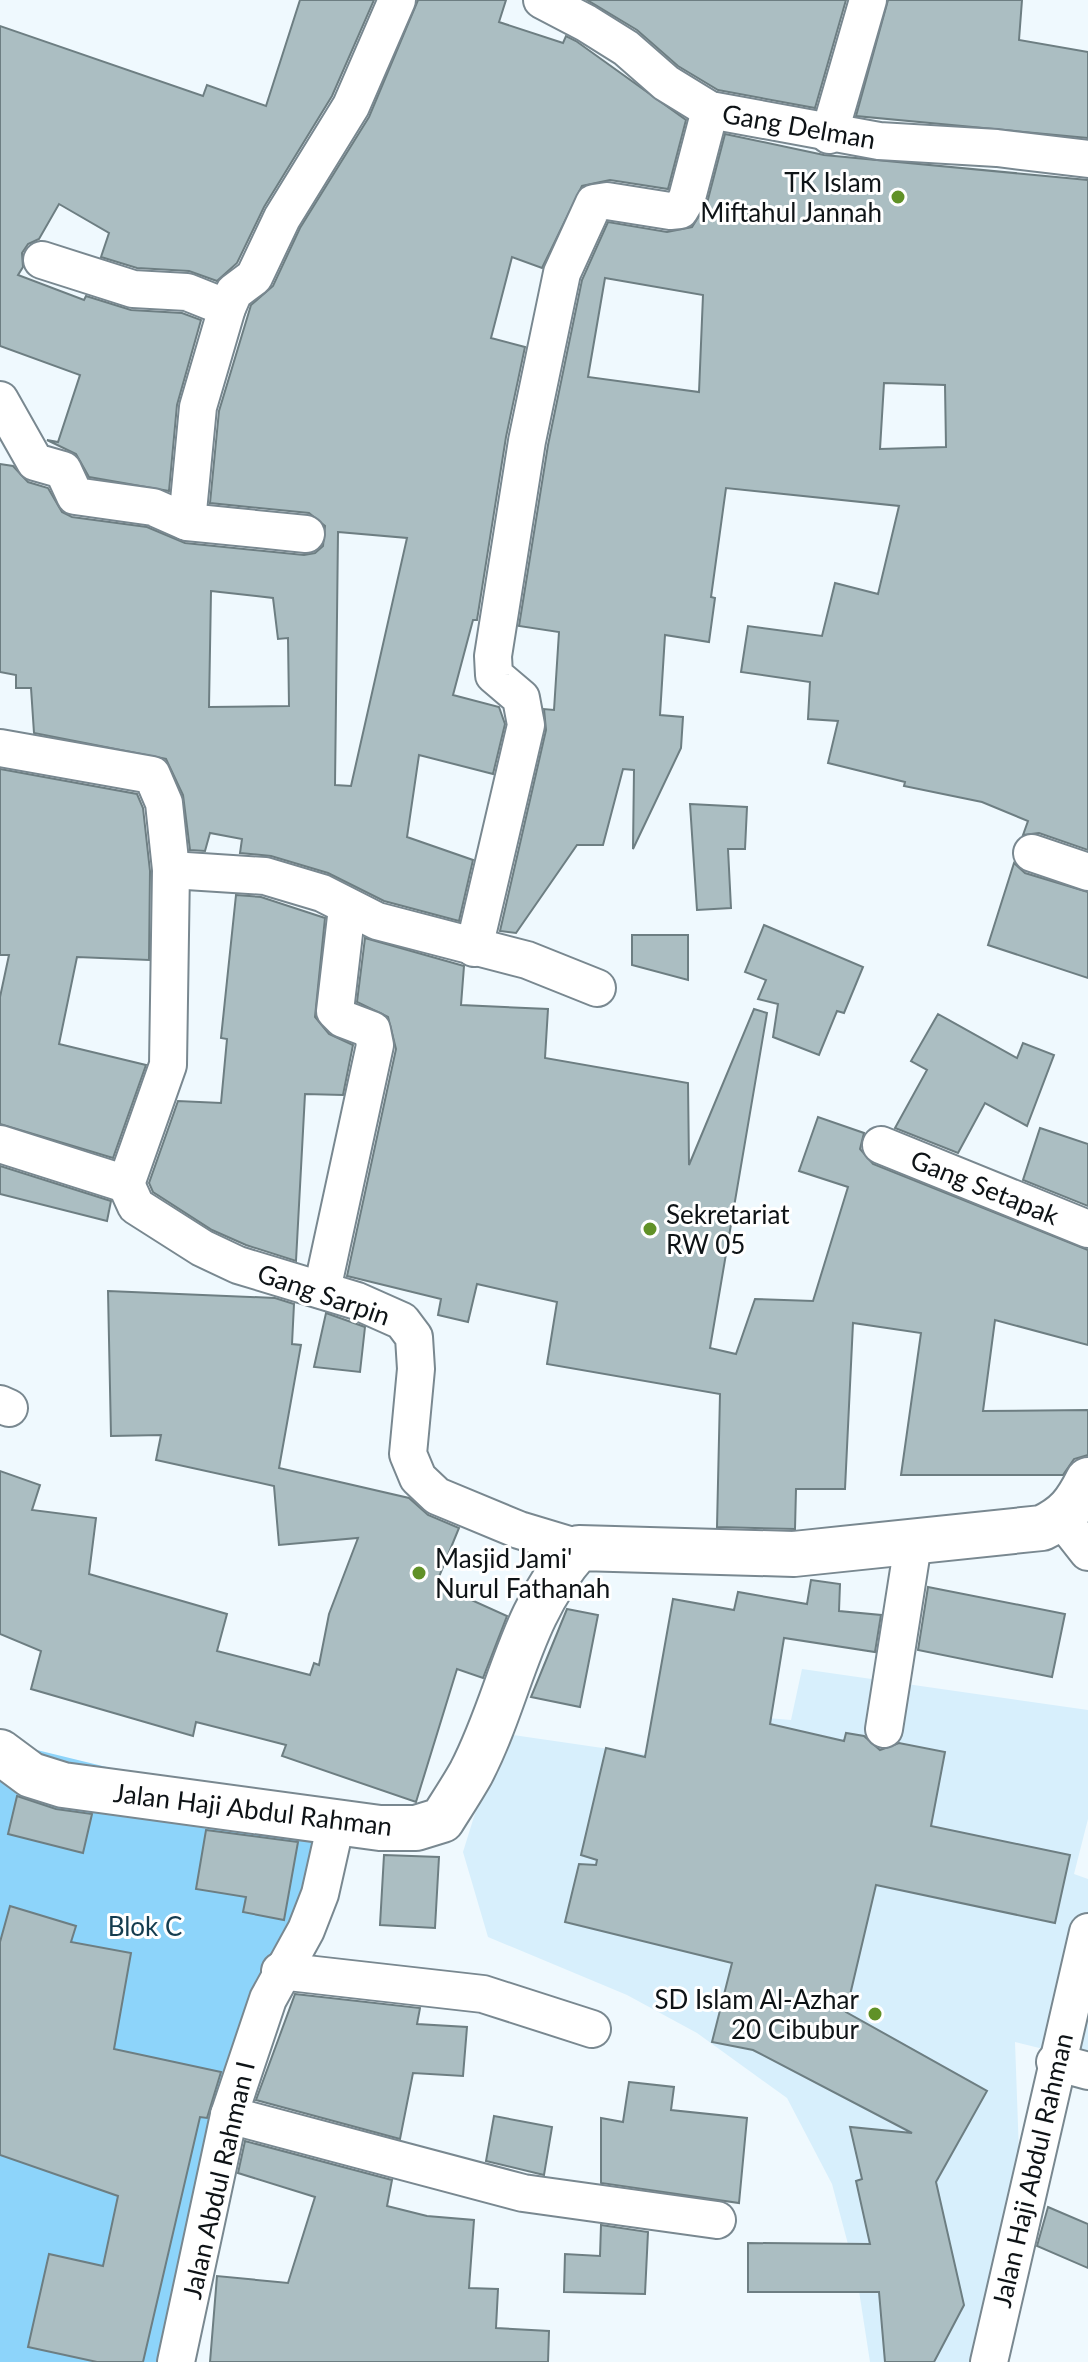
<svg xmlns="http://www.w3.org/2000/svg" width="1088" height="2362" viewBox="0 0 1088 2362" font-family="Lato,sans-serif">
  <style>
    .built { fill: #d7effc }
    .green { fill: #8dd4fa }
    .building { fill: #abbec2; stroke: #6d7e82; stroke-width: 2; fill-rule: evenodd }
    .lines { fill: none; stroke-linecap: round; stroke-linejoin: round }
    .street-casing { stroke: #798890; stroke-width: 40 }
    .secondary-casing { stroke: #798890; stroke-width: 48 }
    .street { stroke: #fff; stroke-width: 36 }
    .secondary { stroke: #fff; stroke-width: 44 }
    .poi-dot { fill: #609127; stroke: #fff; stroke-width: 3 }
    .labels { text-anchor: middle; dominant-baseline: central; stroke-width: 6; stroke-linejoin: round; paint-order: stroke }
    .street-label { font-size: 26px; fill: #0e1316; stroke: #fff }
    .poi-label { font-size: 26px; fill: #0e1316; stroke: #fff; text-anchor: end }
    .park-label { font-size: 26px; fill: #143c4f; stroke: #fff }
  </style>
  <rect width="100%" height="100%" fill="#eff9fe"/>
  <polygon class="built" points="802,1669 1088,1710 1088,1819 1074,1874 1088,1879 1088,2060 1015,2042 1020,2181 1000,2276 970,2362 870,2362 857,2278 832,2184 787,2098 697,2033 627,1995 488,1937 463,1852 500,1733 740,1768 746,1716 791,1720"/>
  <polygon class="green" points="0,1741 336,1823 229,2115 176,2362 0,2362"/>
  <g class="building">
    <polygon points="300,0 374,0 332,96 264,207 237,263 217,281 189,271 137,268 101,257 109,233 59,204 39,239 28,244 22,253 23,267 18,275 84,300 86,296 131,310 182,313 201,320 177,405 169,491 89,477 76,454 47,440 58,442 80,375 0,346 0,26 203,96 207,85 266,106"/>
    <path d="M418,0H506L499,22L563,43L566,36L576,41L686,120L668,189L610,180L582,186L542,268L512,257L491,338L525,347L506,437L477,620H473L453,695L499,707L505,724L493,774L419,755L407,837L473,860L459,921L384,901L328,873L271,856L240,853L242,839L210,833L205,851L190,850L183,795L166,759L34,733L31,688H16V675L0,672V464L13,466L28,482L48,488L62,512L72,517L147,527L185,543L304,555L315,553L323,546L325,526L309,513L210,503L219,411L251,305L273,286L300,228L369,117ZM338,532L407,538L351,786L335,785ZM211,591L273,598L278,639L288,638L289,706L209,707Z"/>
    <polygon points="587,0 846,0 815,108 718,90 678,66 637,30"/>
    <polygon points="888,0 1022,0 1019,40 1088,52 1088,138 856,116"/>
    <path d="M725,134L824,155L1088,180V850L1039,833L1023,835L1028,821L982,802L904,786L905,782L828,763L838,721L808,719L810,682L741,672L748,626L822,636L835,583L878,594L899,506L726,488L711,597L715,598L709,642L665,635L660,715L683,717L681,748L633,849L634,770L623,769L603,845H577L516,933L500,931L546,730L544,709L554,710L559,632L519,626L548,445L582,280L608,222L667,232L692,227L707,203ZM605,278L703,295L699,392L588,377ZM884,383L945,385L946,447L880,449Z"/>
    <polygon points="0,769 137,794 143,808 150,871 149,960 77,957 59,1044 146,1065 113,1158 0,1124 0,997 9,955 0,955"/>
    <polygon points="690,804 747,807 745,849 728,849 731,908 697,910"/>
    <polygon points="1014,863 1025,873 1088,892 1088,978 988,945"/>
    <polygon points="236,895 261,897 325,918 315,1017 329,1034 353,1045 343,1095 305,1094 296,1261 246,1245 212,1230 153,1192 149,1183 178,1101 221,1103 227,1039 221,1038"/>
    <polygon points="764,925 863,967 844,1013 837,1011 819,1055 773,1037 778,1004 758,999 766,980 745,972"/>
    <polygon points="632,935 688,935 688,980 632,965"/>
    <polygon points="365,938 464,966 461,1005 548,1009 545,1058 688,1083 689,1165 754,1009 767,1013 710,1348 736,1354 755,1299 813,1301 848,1187 799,1171 818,1117 864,1133 860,1149 873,1164 1088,1250 1088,1345 995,1320 983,1411 1088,1410 1088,1455 1074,1459 1063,1475 901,1475 921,1333 853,1323 845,1489 796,1489 795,1529 717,1527 720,1394 547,1364 557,1302 477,1284 468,1322 438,1315 441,1299 347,1276 396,1049 388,1017 357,1002"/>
    <polygon points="938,1014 1017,1058 1023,1043 1054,1055 1027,1126 985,1103 958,1153 895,1128 927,1070 911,1061"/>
    <polygon points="1040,1128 1088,1144 1088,1206 1023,1180"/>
    <polygon points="0,1166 111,1201 107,1221 0,1194"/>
    <polygon points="108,1291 275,1298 294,1304 292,1344 301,1345 279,1468 409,1498 428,1515 459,1528 436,1584 507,1616 483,1678 457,1669 416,1802 282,1756 286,1745 196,1722 193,1736 31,1689 41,1651 0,1634 0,1471 40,1485 32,1510 96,1518 89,1574 227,1614 217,1651 310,1675 314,1663 319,1665 329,1614 358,1538 279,1545 274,1486 156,1460 161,1435 111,1436"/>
    <polygon points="326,1313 365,1327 360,1372 314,1367"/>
    <polygon points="811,1580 840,1584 839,1611 881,1615 875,1652 784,1638 770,1724 844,1741 846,1733 864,1736 880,1750 899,1743 945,1752 931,1826 1070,1855 1055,1923 876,1885 846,2012 987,2091 936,2182 964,2305 934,2362 885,2362 879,2292 748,2292 748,2243 870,2244 856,2181 862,2179 850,2127 912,2133 753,2050 712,2042 732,1963 565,1922 579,1864 596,1865 597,1860 581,1855 606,1748 645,1757 673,1599 734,1610 738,1592 807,1604"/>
    <polygon points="928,1587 1065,1614 1052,1677 918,1650"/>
    <polygon points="567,1609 598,1615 580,1707 531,1697"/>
    <polygon points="17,1796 56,1809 92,1814 83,1853 8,1834"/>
    <polygon points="206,1830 298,1842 284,1920 243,1912 246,1897 196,1889"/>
    <polygon points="384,1855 439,1857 435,1928 380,1925"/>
    <polygon points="10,1906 76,1926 71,1942 131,1953 114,2049 221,2072 207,2118 200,2117 143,2362 97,2362 28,2347 49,2254 103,2266 118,2196 0,2155 0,1942"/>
    <polygon points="295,1994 420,2008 417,2024 467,2027 463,2076 413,2073 400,2139 256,2100"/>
    <polygon points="629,2082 674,2087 671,2110 747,2118 739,2203 601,2183 601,2118 623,2122"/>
    <polygon points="494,2116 552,2127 544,2175 486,2161"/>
    <polygon points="245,2141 392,2180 387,2206 427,2216 474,2220 469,2288 498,2289 496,2328 549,2331 548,2362 210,2362 217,2276 288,2283 315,2197 238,2173"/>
    <polygon points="1048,2207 1088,2224 1088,2268 1037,2246"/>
    <polygon points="601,2225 648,2232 645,2294 564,2292 565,2254 600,2256"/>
  </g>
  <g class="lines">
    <defs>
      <g id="street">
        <polyline points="542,0 586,23 626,48 666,83 710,110 879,141 997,148 1088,159"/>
        <polyline points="829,135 868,0"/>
        <polyline points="42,260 133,289 187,292 227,308"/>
        <polyline points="0,400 35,462 63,470 75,496 153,507 187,522 198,407 227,308 234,292 254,277 282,218 351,106 397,0"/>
        <polyline points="187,522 306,534"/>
        <polyline points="0,748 152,775 164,803 171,870 168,1065 126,1184"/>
        <polyline points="1032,853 1088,872"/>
        <polyline points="171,870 265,876 322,893 377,921 527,960 597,988"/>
        <polyline points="474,948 526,725 521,698 494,675 493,656 527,441 562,273 594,203 607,201 670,211 680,210 687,198 710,110"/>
        <polyline points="0,1144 126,1184"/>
        <polyline points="881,1145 1088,1229"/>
        <polyline points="126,1184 136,1206 202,1248 238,1265 357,1301 402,1321 414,1337 416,1369 408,1454 418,1478 437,1496 519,1530 579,1548"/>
        <polyline points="322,1290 375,1045 372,1030 343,1019 335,1011 347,908"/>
        <polyline points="0,1404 9,1408"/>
        <polyline points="1062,1519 1088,1552"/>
        <polyline points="884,1729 913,1544"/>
        <polyline points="280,1971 483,1994 592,2029"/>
        <polyline points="1055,2062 1088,2071"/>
        <polyline points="229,2115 523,2193 717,2220"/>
        <polyline points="176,2362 229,2115 268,1999 306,1930 320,1894 336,1823"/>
        <polyline points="989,2362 1088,1932"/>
      </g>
      <path id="secondary" d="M0,1752L31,1775L63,1785L380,1828H416L442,1820C452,1804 462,1789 471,1773C511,1696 518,1616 579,1548L794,1554L1042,1528C1067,1516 1076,1504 1088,1480"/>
    </defs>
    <use href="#street" class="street-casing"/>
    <use href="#secondary" class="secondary-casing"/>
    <use href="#street" class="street"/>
    <use href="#secondary" class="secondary"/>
  </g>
  <g class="poi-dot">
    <circle cx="898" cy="197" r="8"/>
    <circle cx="650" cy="1229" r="8"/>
    <circle cx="419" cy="1573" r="8"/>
    <circle cx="875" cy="2014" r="8"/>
  </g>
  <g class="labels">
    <g class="street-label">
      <text transform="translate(799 126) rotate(10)">Gang Delman</text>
      <text transform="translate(985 1187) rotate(22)">Gang Setapak</text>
      <text transform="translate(324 1294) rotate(19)">Gang Sarpin</text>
      <text transform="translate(253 1809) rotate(7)">Jalan Haji Abdul Rahman</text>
      <text transform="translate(1032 2170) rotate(-77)">Jalan Haji Abdul Rahman</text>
      <text transform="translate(218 2180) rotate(-77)">Jalan Abdul Rahman I</text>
    </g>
    <g class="poi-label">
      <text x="882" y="182">TK Islam<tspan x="882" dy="30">Miftahul Jannah</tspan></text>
      <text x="666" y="1214" text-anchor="start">Sekretariat<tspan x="666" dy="30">RW 05</tspan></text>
      <text x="435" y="1558" text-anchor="start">Masjid Jami'<tspan x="435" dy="30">Nurul Fathanah</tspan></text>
      <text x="859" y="1999">SD Islam Al-Azhar<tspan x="859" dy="30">20 Cibubur</tspan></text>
    </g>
    <g class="park-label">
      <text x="145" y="1926">Blok C</text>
    </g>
  </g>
</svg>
